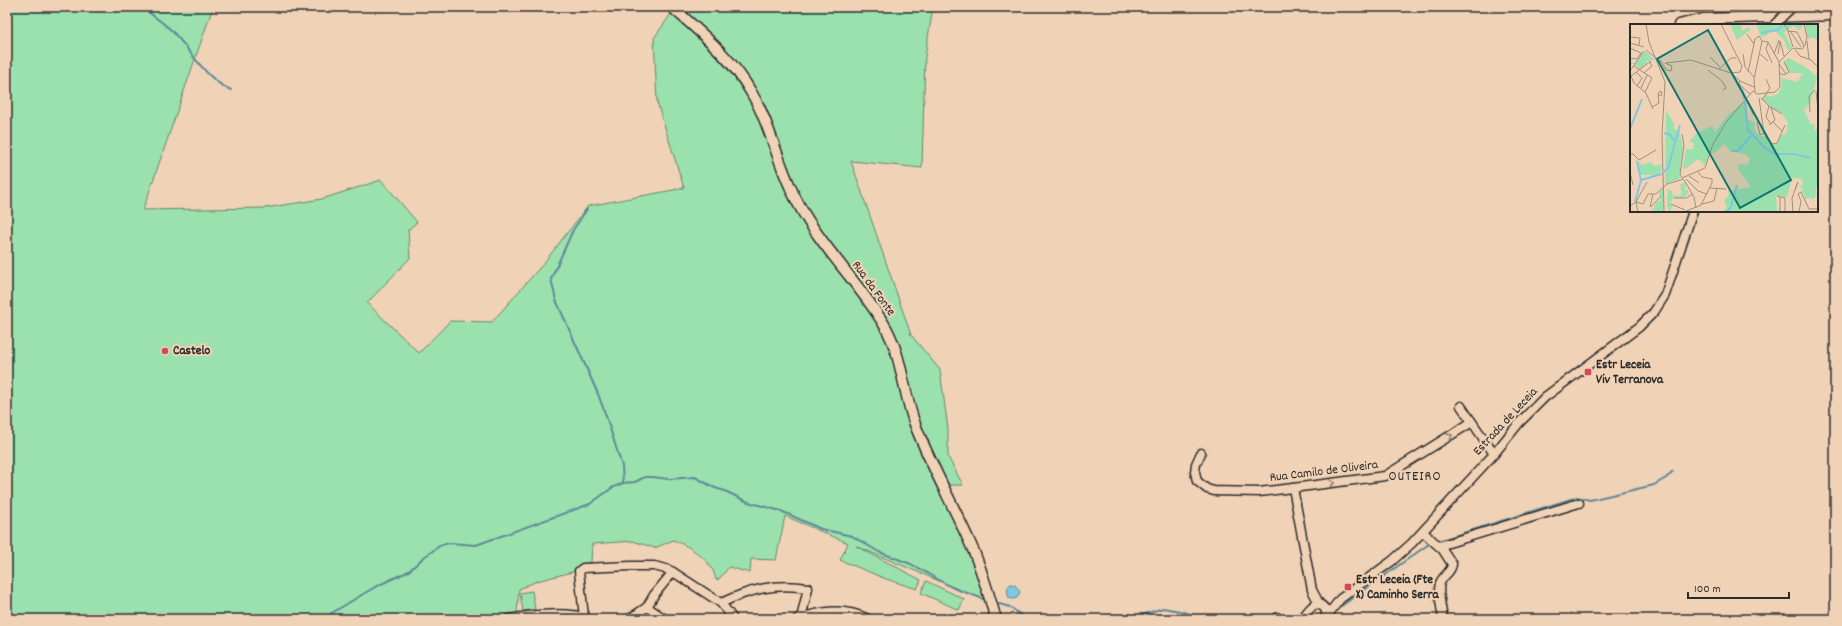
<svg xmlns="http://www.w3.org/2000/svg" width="1842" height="626" viewBox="0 0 1842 626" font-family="Dekko,sans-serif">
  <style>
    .green { fill: #9be1ae; stroke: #63866c }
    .water { fill: #80c8e1; stroke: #5e8998 }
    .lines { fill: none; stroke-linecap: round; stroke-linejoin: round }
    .stream { stroke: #5e8998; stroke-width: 2 }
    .minor-casing { stroke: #2b2b2b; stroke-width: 11 }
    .major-casing { stroke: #2b2b2b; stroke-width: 13 }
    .minor { stroke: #f0d2b6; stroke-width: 8 }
    .major { stroke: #f0d2b6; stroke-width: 10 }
    .minor-bridge-casing { stroke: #2b2b2b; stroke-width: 11; stroke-linecap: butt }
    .minor-bridge { stroke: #f0d2b6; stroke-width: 8 }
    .oneway { stroke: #8e7e70 }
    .poi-dot { fill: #d1495b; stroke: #f0d2b6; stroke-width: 1.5 }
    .labels { text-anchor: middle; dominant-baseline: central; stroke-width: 4; stroke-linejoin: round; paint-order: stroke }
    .street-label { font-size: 13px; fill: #2b2b2b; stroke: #f0d2b6 }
    .poi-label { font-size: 13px; font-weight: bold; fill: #2b2b2b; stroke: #f0d2b6; text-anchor: start }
    .neighbourhood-label { font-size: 14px; letter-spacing: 1px; fill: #2b2b2b; stroke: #f0d2b6 }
    .inset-river { fill: none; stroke: #80c8e1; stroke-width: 2 }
    .inset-road { fill: none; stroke: #a18f7e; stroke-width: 1 }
    .view { fill: #0f766e; fill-opacity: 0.15; stroke: #0f766e; stroke-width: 2 }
    .inset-edge { fill: none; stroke: #2b2b2b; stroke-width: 2 }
  </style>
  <rect width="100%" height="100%" fill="#f0d2b6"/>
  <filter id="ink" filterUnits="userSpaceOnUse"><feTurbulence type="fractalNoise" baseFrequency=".025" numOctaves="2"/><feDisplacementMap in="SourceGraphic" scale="8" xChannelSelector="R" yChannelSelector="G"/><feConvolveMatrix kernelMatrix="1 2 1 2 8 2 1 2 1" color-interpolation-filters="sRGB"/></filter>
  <g filter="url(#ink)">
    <g class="green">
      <path d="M7,7H213L143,210L265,208L322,199L381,180L417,222L408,230L410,258L367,303L419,353L450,321L492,322L543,264L588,206L684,188L657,102L654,38L676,7H933L925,56L922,168L851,161L911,335L940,370L948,429V457L963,485H949L989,602L856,546L921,580L917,589L886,579L840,560L848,543L785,516L776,560L751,559L750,573L729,567L719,579L716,580C713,561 690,546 673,540L655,548L633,541L592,544L591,562L583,564L576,571L537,581L519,589L517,613L494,619H7Z"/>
      <polygon points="926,581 964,599 959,610 921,593"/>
      <polygon points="532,591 535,609 523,611 520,593"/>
    </g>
    <path class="water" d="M1011,584L1015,585L1020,592L1017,598L1013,599L1009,598C1007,593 1006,587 1011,584Z"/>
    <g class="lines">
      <g class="stream">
        <path d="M143,7C152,16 163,22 172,31C190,49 206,80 231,90"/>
        <polyline points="587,209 573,230 551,279 556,300 598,394 606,416 622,466 623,483"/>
        <polyline points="1441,540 1577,497 1590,500 1654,485 1666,478 1673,471"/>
        <polyline points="999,604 1010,607 1026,619"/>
        <polyline points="1340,607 1429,544"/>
        <polyline points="326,619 330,614 375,587 409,571 424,557 441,545 450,543 476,545 590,504 612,488 623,483 635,482 645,477 652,477 669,479 695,477 715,488 725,491 748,502 781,511 821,529 852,536 879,552 911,564 953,588 984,599"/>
        <polyline points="1130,619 1163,608 1180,611 1206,619"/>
        <polyline points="1280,619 1293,617"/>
      </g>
      <defs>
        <g id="minor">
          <polyline points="1461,406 1494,454"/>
          <polyline points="1201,453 1196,464 1195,472 1197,481 1207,489 1214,491 1259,492 1293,488 1385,476 1472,422"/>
          <polyline points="1293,488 1312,590 1320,605"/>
          <path d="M1423,532L1443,550L1452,564C1452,572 1443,575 1440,583C1437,591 1442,610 1443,619"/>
          <polyline points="1439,546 1579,503"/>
          <path d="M721,603C751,589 775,583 808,588L802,614L803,617"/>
          <polyline points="647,607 665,619"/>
          <polyline points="1327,616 1340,599 1392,561 1412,543 1494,454 1519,423 1545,397 1639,327 1654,312 1665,295 1693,211"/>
          <polyline points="584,617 579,571 583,568 631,566 654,566 666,569 673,572 721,603 733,619"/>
          <polyline points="1277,617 1277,619"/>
          <path d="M509,619C527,615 572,611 588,619"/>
          <polyline points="629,619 647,607 654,595 673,572"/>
          <path d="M797,619C822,611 844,607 868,619"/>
          <path d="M1302,619C1308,611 1316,596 1326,610V618"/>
        </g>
        <g id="major">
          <path d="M672,7C701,33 732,58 751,92C772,127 778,168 799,205C823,249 860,284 885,326C903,358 903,394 916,427C933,470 956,510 974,552C983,574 989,596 996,619"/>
          <polyline points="1679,25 1703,19 1835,15"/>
        </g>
      </defs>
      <use href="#minor" class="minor-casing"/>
      <use href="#major" class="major-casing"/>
      <use href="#minor" class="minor"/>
      <use href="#major" class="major"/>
      <defs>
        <polyline id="minor-bridge" points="1774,25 1792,7"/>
      </defs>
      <use href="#minor-bridge" class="minor-bridge-casing"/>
      <use href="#minor-bridge" class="minor-bridge"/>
    </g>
    <defs><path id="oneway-chevron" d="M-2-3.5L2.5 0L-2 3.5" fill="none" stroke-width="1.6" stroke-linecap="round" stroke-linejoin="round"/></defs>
    <g class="oneway">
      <use href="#oneway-chevron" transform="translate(1450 436) rotate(-32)"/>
      <use href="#oneway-chevron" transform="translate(1332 483) rotate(-8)"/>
    </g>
  </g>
  <g class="poi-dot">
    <circle cx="165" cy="351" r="4"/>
    <rect x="1584" y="368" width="8" height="8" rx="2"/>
    <rect x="1344" y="583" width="8" height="8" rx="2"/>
  </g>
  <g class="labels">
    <g class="street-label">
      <text transform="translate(873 289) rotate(54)">Rua da Fonte</text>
      <text transform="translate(1506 422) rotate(-47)">Estrada de Leceia</text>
      <text transform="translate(1324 472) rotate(-7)">Rua Camilo de Oliveira</text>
    </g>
    <g class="poi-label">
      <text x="173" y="351">Castelo</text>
      <text x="1596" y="365">Estr Leceia<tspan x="1596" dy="15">Viv Terranova</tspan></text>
      <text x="1356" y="580">Estr Leceia (Fte<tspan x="1356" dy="15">X) Caminho Serra</tspan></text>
    </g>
    <g class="neighbourhood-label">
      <text x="1415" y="477">OUTEIRO</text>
    </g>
  </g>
  <g transform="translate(1630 24)">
    <rect width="188" height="188" fill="#f0d2b6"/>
    <path d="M100,0H110L112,7L119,3L120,6L107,16ZM126,0H173L170,6L163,2L154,8L162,24L158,27L154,16L145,7L141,6L136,12L131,13ZM175,0H188V16L182,13L178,15ZM15,27L25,36L16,37L17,39L10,45L5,40H0V38L6,39ZM159,34L177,44L187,53L180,80L174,86L181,100H185L184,106L188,105V163L185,165L187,170L183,176L184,179L182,174L175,175L174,169L171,168L173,165L169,162L173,161L172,155L162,154L157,173L146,172L147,187L150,188H92L97,184L94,176L99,171L98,167L121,163L108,145L109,140L118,141L120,134L114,130L100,127L95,120L84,129H80L75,141L68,135L55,145L53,143L56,125H63L64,119L59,118L67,109L82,102L85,108L98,91L115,77L117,97L121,96L125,100L124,105L128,111L136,113L144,121L147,119L150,111L156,110L158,99L151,88L143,86L133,76L136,70L140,73L148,70L152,60L151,50L152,54L167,58L173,49H159L154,37ZM36,87L44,99V105L49,106L53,123L49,155L35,160ZM9,138L12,141L21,138L24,142L32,140L30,151H10ZM56,159L55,166H58V169L53,174H43L40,179L43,181L40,188L37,183L38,165L42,167L43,172L52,171L50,160ZM33,164V188H21L27,178L31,176L29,169Z" fill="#9be1ae"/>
    <path class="inset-river" d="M131,9L148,6L152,1M102,51L113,67L114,75M115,78L118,106L135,124L145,130H164L180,134M0,105L12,75M34,109L39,110L45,117M101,127H108L121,112M34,148L38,144L50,101M11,156L32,150M5,178L11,156L7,137M96,188L101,183L107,161"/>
    <path class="inset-road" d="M16,0L19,18L35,58L32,111L34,188M91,0L112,42L110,48L101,49M153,0L157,4L163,23M158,7L167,8L174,22M160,7L171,23M117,10L124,20M0,13L10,14L9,21M177,17L179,35M0,19L14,23M138,19L136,25L142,39M0,24L11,29L7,35L0,34M164,24L170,32L181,36L188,43M165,24L172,25L175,21L177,13L174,0M16,26L32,39M129,29L138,37M113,30L115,43L124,53M144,30L149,16M148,30L150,17L154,32M80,33L90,43M30,36L36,46L41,47L42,42L35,39M36,39L61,36L101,49L110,57L124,63M149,40L156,50M4,42L22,54L15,68M89,45L101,34H106M78,46L92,57L96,64L93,66M0,47L14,27M6,48L12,54L7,62M118,48L125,15L129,12L132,17M14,49L22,42L20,38M150,49L154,51L159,48L154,38M1,52L4,59L16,69L23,85M1,52L21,37M110,57L109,60L120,70M11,64L17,51M30,67L32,68L31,72L28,70ZM186,67L188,87M125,68L124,55L132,17L138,18L149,38M127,70L145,68L150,63L149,38L163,24M129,74L134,109L137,115L143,120L147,119L155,101M131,74L141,84L145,96L139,101M116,75L123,90L128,95M132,76L140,64L136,55M139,82L136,93L141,100M22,83L29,79L28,70M141,83L152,90M180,88L179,72L185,66M127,98L130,111L134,109M143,98L152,107M0,130H3L9,136L26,126M0,148L3,161M59,152L69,159M52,154L50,151L54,121L52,110M52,154L75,144L83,120L97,97L123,67L127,70M56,155L68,167L77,170M54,156L64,173L66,184M80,164L96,165M147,172L155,174V188M44,174H56L63,170M41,180L55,186M72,180L84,177L87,164M0,182L6,178L13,180L18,170H26L37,160L54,155M20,183L23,170M21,183L31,172M8,188L6,178L17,158M54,188L71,181L82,159V155L72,153L68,148M150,188V173M163,188L162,174L168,158L165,165M169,188L171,177L168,170L171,168L179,185H188"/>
    <path class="view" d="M78,6L161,156L110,184L27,35Z"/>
    <rect width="188" height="188" class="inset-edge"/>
  </g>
  <rect width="1842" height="626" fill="none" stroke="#f0d2b6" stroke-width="24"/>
  <rect x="12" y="12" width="1818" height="602" fill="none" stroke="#2b2b2b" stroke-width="1.5" filter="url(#ink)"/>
  <path d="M1688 592v6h101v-6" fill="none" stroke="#2b2b2b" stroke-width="2"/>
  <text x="1694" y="592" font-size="12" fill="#2b2b2b" stroke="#f0d2b6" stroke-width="3" paint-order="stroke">100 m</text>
</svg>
